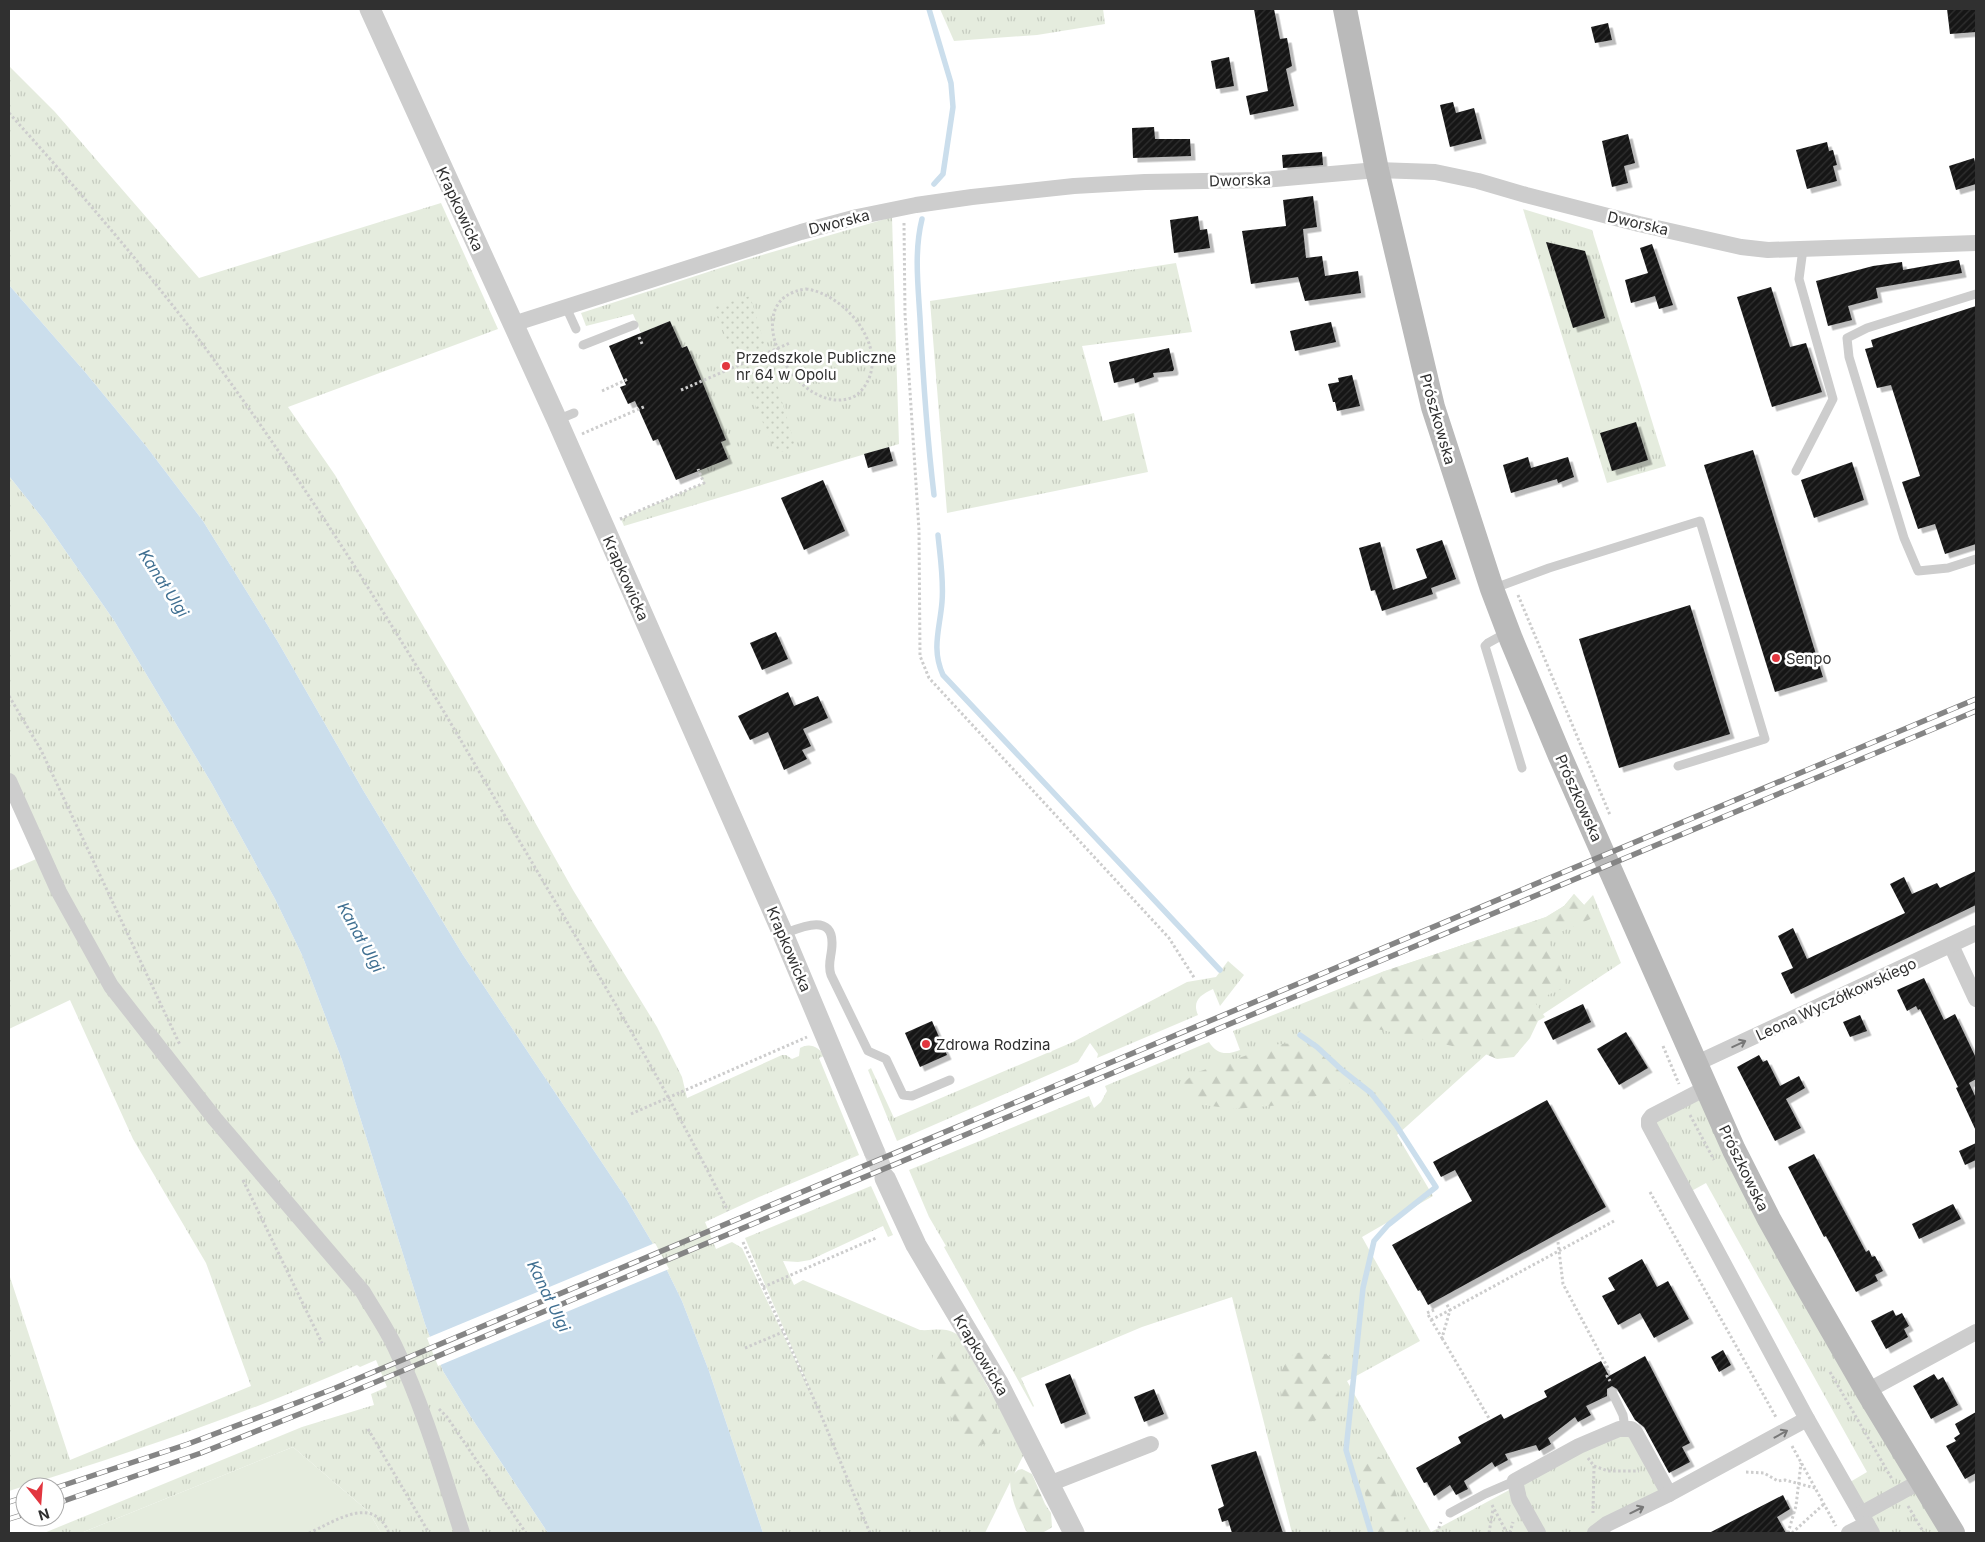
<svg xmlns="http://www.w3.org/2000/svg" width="1985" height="1542" viewBox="0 0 1985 1542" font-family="Inter,sans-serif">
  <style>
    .grass { fill: url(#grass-tufts) }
    .forest { fill: url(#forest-firs) }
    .park { fill: url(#park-dots) }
    .garden { fill: #e5ecde }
    .water { fill: #cbdeec }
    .pier { fill: #fff }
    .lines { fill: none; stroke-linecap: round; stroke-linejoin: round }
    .stream { stroke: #cbdeec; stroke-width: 5.5 }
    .building { fill: url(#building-hatch); filter: url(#shadow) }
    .tertiary-tunnel { stroke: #d6d6d6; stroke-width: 21; stroke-dasharray: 21 11; stroke-linecap: butt }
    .path { stroke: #cdcdcd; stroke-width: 3; stroke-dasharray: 2.5 2.5; stroke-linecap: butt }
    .service { stroke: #cdcdcd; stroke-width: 9 }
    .minor { stroke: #cdcdcd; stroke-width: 16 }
    .tertiary { stroke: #cdcdcd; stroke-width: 21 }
    .secondary { stroke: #bababa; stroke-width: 24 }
    .rail-casing { stroke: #858585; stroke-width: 5.5 }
    .rail { stroke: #fff; stroke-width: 4; stroke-dasharray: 11; stroke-linecap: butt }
    .oneway { stroke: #777 }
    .poi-dot { fill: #e2363f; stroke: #fff; stroke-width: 2 }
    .labels { text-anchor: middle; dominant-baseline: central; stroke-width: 5; stroke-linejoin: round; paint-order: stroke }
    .street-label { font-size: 15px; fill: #303030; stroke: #fff }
    .poi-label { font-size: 15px; fill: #303030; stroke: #fff; text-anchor: start }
    .water-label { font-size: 16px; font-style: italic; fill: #3f6f91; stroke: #fff }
  </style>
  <defs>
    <pattern id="grass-tufts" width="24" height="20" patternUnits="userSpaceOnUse" patternTransform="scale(1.25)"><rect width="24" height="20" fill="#e5ecde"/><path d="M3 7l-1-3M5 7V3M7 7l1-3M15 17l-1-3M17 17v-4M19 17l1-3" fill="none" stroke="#c5cbbf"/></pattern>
    <pattern id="forest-firs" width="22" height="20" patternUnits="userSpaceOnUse" patternTransform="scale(1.25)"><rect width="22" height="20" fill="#e5ecde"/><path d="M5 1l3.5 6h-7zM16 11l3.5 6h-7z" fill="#c5cbbf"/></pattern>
    <pattern id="park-dots" width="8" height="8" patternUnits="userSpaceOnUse" patternTransform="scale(1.25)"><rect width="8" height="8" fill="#e5ecde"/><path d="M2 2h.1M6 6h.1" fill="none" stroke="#c5cbbf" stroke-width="1.8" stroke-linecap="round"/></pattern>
    <pattern id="building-hatch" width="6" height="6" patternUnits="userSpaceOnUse" patternTransform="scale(1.25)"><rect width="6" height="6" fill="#171717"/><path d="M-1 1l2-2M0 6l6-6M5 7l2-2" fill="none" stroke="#303030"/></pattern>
    <filter id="shadow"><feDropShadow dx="4.5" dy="4.5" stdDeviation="0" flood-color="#0004"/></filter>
  </defs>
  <rect width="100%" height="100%" fill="#fff"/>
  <g class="grass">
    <polygon points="940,9 1103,9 1105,24 1037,35 954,41"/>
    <path d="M9,66L55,112L199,278L441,203L498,329L288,407L335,475L463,694L573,890L657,1027L682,1077L687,1098L782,1055H786L792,1059L799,1056L800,1048C809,1042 820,1047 824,1056L819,1058L859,1155L759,1197L705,1222L716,1249L732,1242L742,1248L813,1397L745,1238L871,1186L893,1235L888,1237L883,1226L810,1260L798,1262L783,1261L794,1285L803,1280L920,1330C934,1331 945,1326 958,1335L1025,1452L985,1533H763L709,1371L682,1301L660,1256L627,1200L463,955L363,790L278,642L203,521L146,446L85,372L9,285Z"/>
    <polygon points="1523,209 1592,230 1666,466 1607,483"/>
    <polygon points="892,217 899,444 624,526 621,519 704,483 698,469 728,459 721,442 725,440 687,346 682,348 670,321 641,333 633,314 586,326 581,313 745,260"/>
    <polygon points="1176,263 1192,332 1082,346 1103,421 1134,413 1148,472 947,513 930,301"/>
    <path d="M9,476L44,520L115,622L212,784L275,899L302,955L342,1060L425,1324L443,1371L471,1417L548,1533H381L369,1512L293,1447L81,1533H44L302,1427L374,1405L371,1394L387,1387L376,1360L360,1367L357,1365C244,1415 127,1454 9,1491V1274L70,1460L251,1386L206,1263L133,1139L70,1000L9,1029V871L43,856L9,781Z"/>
    <path d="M1574,894L1584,905L1593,895L1621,963L1499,1043L1397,1135L1433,1196L1362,1237L1420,1341L1347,1381L1431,1532L1625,1428L1669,1494L1595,1533H1292L1232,1297L1142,1327L1021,1378L1034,1406L1033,1407L944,1247L946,1246L929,1217L909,1170L1089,1096L1094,1108L1101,1102L1107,1091L1105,1086L1209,1042C1217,1055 1227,1055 1240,1050L1233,1031L1382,972L1546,917L1564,906Z"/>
    <path d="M1228,961L1244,975L1220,1006L1213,989C1200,995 1192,1001 1198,1015L1097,1058L1098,1054L1090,1043L1078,1062L897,1141L868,1070L871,1068L894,1118L1073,1042L1187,982L1216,977Z"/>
    <polygon points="1706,1088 1953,1533 1872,1533 1845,1485 1867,1472 1706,1183 1686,1194 1652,1116"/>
  </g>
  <g class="forest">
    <polygon points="1574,894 1595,917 1547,938 1563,974 1566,987 1534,1001 1545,1017 1538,1021 1530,1038 1514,1057 1497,1059 1483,1053 1351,1023 1346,1019 1344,1004 1364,989 1382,972 1546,917 1564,906"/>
    <polygon points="1298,1043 1317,1047 1350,1075 1350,1087 1324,1093 1294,1104 1234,1109 1197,1104 1187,1098 1183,1092 1182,1084 1195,1073 1279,1044"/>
    <polygon points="933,1334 943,1335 966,1362 1000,1438 968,1450 943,1401 933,1364"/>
    <path d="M1313,1352L1325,1354L1338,1361C1338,1376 1337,1390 1340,1404L1333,1415L1307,1423L1299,1421C1285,1407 1273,1386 1284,1366C1286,1362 1289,1357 1294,1354C1298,1352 1307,1352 1313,1352Z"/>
    <path d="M1371,1453L1385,1460L1409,1533H1377C1370,1509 1359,1486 1363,1460Z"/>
    <path d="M1022,1469L1032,1474L1045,1504L1051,1513L1052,1527C1044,1533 1034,1537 1026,1531C1017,1512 1010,1498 1010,1477L1018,1470Z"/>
  </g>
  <polygon class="park" points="750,296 796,448 776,453 713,307"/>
  <polygon class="garden" points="293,1447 369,1512 381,1533 81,1533"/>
  <polygon class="water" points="9,285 85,372 146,446 203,521 278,642 363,790 463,955 627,1200 660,1256 682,1301 709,1371 763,1533 548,1533 471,1417 443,1371 425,1324 342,1060 302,955 275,899 212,784 115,622 44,520 9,476"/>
  <polygon class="pier" points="655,1243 669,1269 438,1366 427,1338"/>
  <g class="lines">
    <g class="stream">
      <polyline points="929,9 951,83 953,107 943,174 934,184"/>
      <path d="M922,219C914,251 918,285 920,318C923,377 927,436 934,495"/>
      <path d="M938,535C940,556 944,580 942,602C940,628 931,649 943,675L1220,970"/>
      <polyline points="1300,1035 1317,1047 1343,1071 1371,1093 1396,1125 1436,1187 1388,1225 1374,1241 1363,1288 1346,1450 1371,1533"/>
    </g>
  </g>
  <g class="building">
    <polygon points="1254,9 1274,9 1280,39 1287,38 1292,66 1286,69 1294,106 1250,115 1246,96 1268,91"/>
    <polygon points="1947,9 1976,9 1976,32 1950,34"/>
    <polygon points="1608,23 1612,40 1595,43 1591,27"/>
    <polygon points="1229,57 1234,86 1216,89 1211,61"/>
    <polygon points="1453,102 1456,113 1474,108 1482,139 1450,147 1440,105"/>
    <polygon points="1154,127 1155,139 1190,139 1191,156 1133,158 1132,128"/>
    <polygon points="1628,134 1635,163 1624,166 1628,183 1612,187 1602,141"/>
    <polygon points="1827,142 1829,151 1833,150 1837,165 1833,166 1837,181 1807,189 1796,150"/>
    <polygon points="1322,152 1323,165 1283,168 1282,155"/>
    <polygon points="1974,158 1976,166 1976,184 1956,190 1949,166"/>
    <polygon points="1313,196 1317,227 1303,229 1306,258 1322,256 1325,276 1358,271 1361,293 1305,301 1298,277 1251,284 1242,231 1286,226 1283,200"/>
    <polygon points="1198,216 1200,230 1207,229 1210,248 1174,253 1170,220"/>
    <polygon points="1546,242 1585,251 1605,318 1573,328"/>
    <polygon points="1652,244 1673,305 1659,309 1655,296 1631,303 1625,280 1648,273 1640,248"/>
    <polygon points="1959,260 1962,273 1876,288 1878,298 1848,306 1852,320 1828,326 1816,281 1873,266 1902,262 1903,270"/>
    <polygon points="1771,287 1790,347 1806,343 1822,392 1772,407 1737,297"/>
    <polygon points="1976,306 1976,544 1945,554 1935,524 1918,529 1902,482 1920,476 1891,385 1877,388 1865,349 1873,347 1871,340"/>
    <polygon points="670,321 682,348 687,346 699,374 726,440 721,442 728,459 676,480 658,439 653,441 635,401 628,404 620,387 626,385 609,346"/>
    <polygon points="1331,322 1336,342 1295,351 1290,331"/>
    <polygon points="1169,348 1174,369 1173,371 1153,373 1154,377 1135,383 1134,378 1114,383 1109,362"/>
    <polygon points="1352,375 1360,406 1337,411 1335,402 1333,402 1328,384 1339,382 1338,378"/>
    <polygon points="1636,422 1648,460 1612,471 1600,433"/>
    <polygon points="889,447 893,461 868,468 864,454"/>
    <polygon points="1753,450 1823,677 1775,692 1704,465"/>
    <polygon points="1528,457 1531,468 1568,457 1574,477 1558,483 1557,479 1511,493 1503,465"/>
    <polygon points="1852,462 1864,500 1814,518 1801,480"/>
    <polygon points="823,480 845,531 804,550 781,498"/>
    <polygon points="1442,540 1456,579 1431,588 1433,594 1382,611 1375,590 1371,591 1359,548 1380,542 1393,590 1427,578 1416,549"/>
    <polygon points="1690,605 1730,734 1619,768 1579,639"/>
    <polygon points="776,632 788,659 762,670 750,643"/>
    <polygon points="788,692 794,706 818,696 828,718 803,729 811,746 802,750 807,759 784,770 768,732 750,740 738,716"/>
    <polygon points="1976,871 1976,905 1791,994 1781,973 1793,968 1778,936 1793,928 1807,959 1905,913 1890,884 1904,877 1912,894 1937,883 1940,888"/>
    <polygon points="1924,978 1944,1020 1955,1014 1976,1058 1976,1079 1969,1083 1976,1098 1976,1131 1956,1088 1958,1087 1920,1009 1918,1010 1916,1006 1907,1011 1897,990"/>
    <polygon points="1583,1004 1591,1022 1553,1040 1544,1022"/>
    <polygon points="1860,1015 1867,1031 1850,1037 1843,1022"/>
    <polygon points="932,1021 947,1055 920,1067 905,1033"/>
    <polygon points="1626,1032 1648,1068 1619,1085 1597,1049"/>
    <polygon points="1759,1055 1763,1062 1767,1060 1780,1086 1799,1076 1805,1088 1786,1099 1801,1128 1775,1141 1737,1067"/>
    <polygon points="1547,1100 1606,1207 1428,1305 1420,1290 1418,1291 1392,1245 1472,1201 1455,1170 1441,1177 1433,1162"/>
    <polygon points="1976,1143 1976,1160 1965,1165 1959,1151"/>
    <polygon points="1814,1154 1866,1252 1869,1250 1872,1257 1875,1256 1883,1271 1875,1275 1878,1281 1856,1292 1826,1236 1824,1237 1788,1167"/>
    <polygon points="1953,1204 1961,1219 1919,1239 1912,1224"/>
    <polygon points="1642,1259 1657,1287 1668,1281 1689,1319 1654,1338 1640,1313 1618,1325 1602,1296 1615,1290 1608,1278"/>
    <polygon points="1893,1310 1896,1316 1902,1313 1909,1326 1904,1329 1908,1337 1886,1349 1871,1321"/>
    <polygon points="1723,1350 1731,1365 1719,1372 1711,1357"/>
    <polygon points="1645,1356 1690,1443 1682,1447 1690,1462 1669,1473 1644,1427 1635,1420 1617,1389 1612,1386 1607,1389 1607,1396 1586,1406 1591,1415 1578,1422 1575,1417 1548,1438 1551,1444 1539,1451 1536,1445 1505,1454 1508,1460 1495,1467 1492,1462 1464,1481 1468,1489 1456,1495 1450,1485 1434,1496 1427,1482 1424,1483 1416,1468 1461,1443 1458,1437 1501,1414 1504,1419 1547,1397 1544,1391 1601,1361 1609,1376"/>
    <polygon points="1070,1374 1086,1414 1061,1424 1045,1384"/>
    <polygon points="1934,1374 1938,1380 1943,1377 1958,1405 1931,1419 1913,1386"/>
    <polygon points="1154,1389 1164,1414 1144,1422 1134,1397"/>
    <polygon points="1976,1412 1976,1473 1965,1479 1946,1446 1956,1441 1954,1438 1960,1434 1955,1424"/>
    <polygon points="1256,1451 1283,1533 1232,1533 1228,1520 1222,1522 1218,1509 1224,1506 1211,1465"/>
    <polygon points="1783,1495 1790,1509 1777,1517 1786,1533 1709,1533"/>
  </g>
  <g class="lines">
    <polyline class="tertiary-tunnel" points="874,1151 885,1178"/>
    <g class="path">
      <path d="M9,113C80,192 149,272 212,357C273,441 331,527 385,615C432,690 476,766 520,842C591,963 665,1084 728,1211"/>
      <polyline points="904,223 905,314 919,530 920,656 929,678 1169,938 1195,979"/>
      <path d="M806,289C848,294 896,356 859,393C854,398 846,400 838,400C786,399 738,298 806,289Z"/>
      <polyline points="639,337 643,346"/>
      <polyline points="681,390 790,343"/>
      <polyline points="602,391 628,379"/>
      <polyline points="582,434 646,406"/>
      <polyline points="620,519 704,483 698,469"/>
      <polyline points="1518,595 1610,815"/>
      <polyline points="9,696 41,750 180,1045"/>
      <polyline points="1663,1046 1679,1084"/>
      <polyline points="631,1114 807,1037"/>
      <polyline points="1690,1115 1714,1160"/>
      <polyline points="243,1180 322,1343"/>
      <polyline points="1650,1192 1777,1419"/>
      <polyline points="743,1242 821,1415 870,1533"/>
      <polyline points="1558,1242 1563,1284 1609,1370 1607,1376 1610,1381"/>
      <polyline points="763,1287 876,1238"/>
      <polyline points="1434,1310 1427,1313 1442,1338 1450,1310 1614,1221"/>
      <polyline points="1431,1320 1450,1310 1446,1303"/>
      <polyline points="1442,1338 1490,1420"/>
      <polyline points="745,1348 783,1332"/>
      <polyline points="1830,1372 1892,1479"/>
      <polyline points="439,1409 447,1417 526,1533"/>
      <polyline points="368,1429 429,1533"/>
      <polyline points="1792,1446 1836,1526"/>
      <polyline points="1588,1458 1594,1466 1593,1513"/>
      <polyline points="1594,1466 1608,1471 1639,1471"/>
      <polyline points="1746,1472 1764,1473 1778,1481 1785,1480 1815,1488"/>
      <polyline points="1492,1505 1507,1533"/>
      <polyline points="1908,1506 1924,1533"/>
      <path d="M309,1533C336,1521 373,1494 389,1533"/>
      <polyline points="1437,1533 1441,1522"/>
      <polyline points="1489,1533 1493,1509"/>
      <polyline points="1510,1533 1513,1522"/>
      <polyline points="1788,1533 1796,1506 1801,1463"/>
      <polyline points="1792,1533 1824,1504"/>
    </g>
    <g class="service">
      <polyline points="1976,294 1867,328 1847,338 1849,357 1904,538 1918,571 1948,568 1976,559"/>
      <polyline points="566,307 576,329"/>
      <polyline points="583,345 634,325"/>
      <polyline points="557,420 574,413"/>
      <polyline points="1796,471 1833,399 1799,279 1803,249"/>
      <polyline points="1492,589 1549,568 1700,521 1765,739 1678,766"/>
      <polyline points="1508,632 1488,643 1485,646 1522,768"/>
      <path d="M783,934C799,928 833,912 832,944C832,956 827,964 831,975L868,1051L886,1059L903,1095L912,1096L950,1080"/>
      <polyline points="1612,1392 1623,1415 1625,1428"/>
      <polyline points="1450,1513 1485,1494 1515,1481"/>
    </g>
    <g class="minor">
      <polyline points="513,324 801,232 857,217 916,205 972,197 1074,186 1145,182 1263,180 1377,170 1435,172 1478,181 1526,195 1639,224 1741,247 1768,250 1976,243"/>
      <path d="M9,781L59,892L111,986L215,1119L363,1292C374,1311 387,1329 396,1349C424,1408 442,1471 462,1533"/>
      <polyline points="1951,945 1976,999"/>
      <polyline points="1695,1064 1976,933"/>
      <polyline points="1706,1088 1652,1116 1649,1120 1649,1125 1807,1419 1872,1533"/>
      <polyline points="1867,1391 1976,1332"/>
      <polyline points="1049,1484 1151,1444"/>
      <polyline points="1861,1514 1921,1481"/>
      <polyline points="1538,1533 1519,1499 1515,1481 1579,1446 1619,1429 1631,1429 1635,1432 1669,1494"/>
      <polyline points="1595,1533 1607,1524 1669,1494 1807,1419"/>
      <polyline points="1849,1533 1867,1524"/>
    </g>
    <g class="tertiary">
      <polyline points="370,9 557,420 783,934 874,1151"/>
      <polyline points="885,1178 916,1245 998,1383 1074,1533"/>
    </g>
    <polyline class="secondary" points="1345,9 1377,170 1433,407 1492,589 1511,639 1560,756 1734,1150 1769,1219 1802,1278 1867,1391 1953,1533"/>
    <defs>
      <g id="rail">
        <polyline points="55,1488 188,1444 333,1389 1976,699"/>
        <polyline points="9,1502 25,1497"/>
        <polyline points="55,1504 201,1453 302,1413 1976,711"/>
        <polyline points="9,1519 25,1514"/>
      </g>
    </defs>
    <use href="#rail" class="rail-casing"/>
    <use href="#rail" class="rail"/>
  </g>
  <defs><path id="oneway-shaft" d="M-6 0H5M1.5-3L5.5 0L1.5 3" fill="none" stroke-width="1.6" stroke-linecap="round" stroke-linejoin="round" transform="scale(1.25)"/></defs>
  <g class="oneway">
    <use href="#oneway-shaft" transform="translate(1739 1044) rotate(-25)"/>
    <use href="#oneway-shaft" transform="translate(1781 1434) rotate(-29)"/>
    <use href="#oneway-shaft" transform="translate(1637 1510) rotate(-26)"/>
  </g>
  <g class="poi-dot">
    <circle cx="726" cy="366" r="5"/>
    <circle cx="1776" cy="658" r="5"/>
    <circle cx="926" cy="1044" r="5"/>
  </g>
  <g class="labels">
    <g class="street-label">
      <text transform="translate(1240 180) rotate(-2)">Dworska</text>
      <text transform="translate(460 209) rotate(65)">Krapkowicka</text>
      <text transform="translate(839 222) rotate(-14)">Dworska</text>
      <text transform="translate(1638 223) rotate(13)">Dworska</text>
      <text transform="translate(1438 419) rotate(74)">Prószkowska</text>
      <text transform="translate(626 578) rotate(66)">Krapkowicka</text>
      <text transform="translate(1579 798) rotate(66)">Prószkowska</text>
      <text transform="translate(789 949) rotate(67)">Krapkowicka</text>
      <text transform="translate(1836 999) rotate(-25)">Leona Wyczółkowskiego</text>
      <text transform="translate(1744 1168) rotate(64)">Prószkowska</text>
      <text transform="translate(981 1355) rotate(59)">Krapkowicka</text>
    </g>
    <g class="poi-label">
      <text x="736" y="357">Przedszkole Publiczne<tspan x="736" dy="17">nr 64 w Opolu</tspan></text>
      <text x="1786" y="658">Senpo</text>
      <text x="936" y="1044">Zdrowa Rodzina</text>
    </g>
    <g class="water-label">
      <text transform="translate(164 583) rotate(57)">Kanał Ulgi</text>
      <text transform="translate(361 937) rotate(61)">Kanał Ulgi</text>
      <text transform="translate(549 1296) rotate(64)">Kanał Ulgi</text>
    </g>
  </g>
  <rect width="1985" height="1542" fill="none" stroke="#303030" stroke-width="20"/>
  <g transform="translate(40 1502) rotate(163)"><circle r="24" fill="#ffffff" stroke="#acacac"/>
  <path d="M0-4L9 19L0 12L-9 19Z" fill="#e2363f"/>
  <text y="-8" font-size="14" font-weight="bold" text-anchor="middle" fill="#303030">N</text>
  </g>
</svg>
